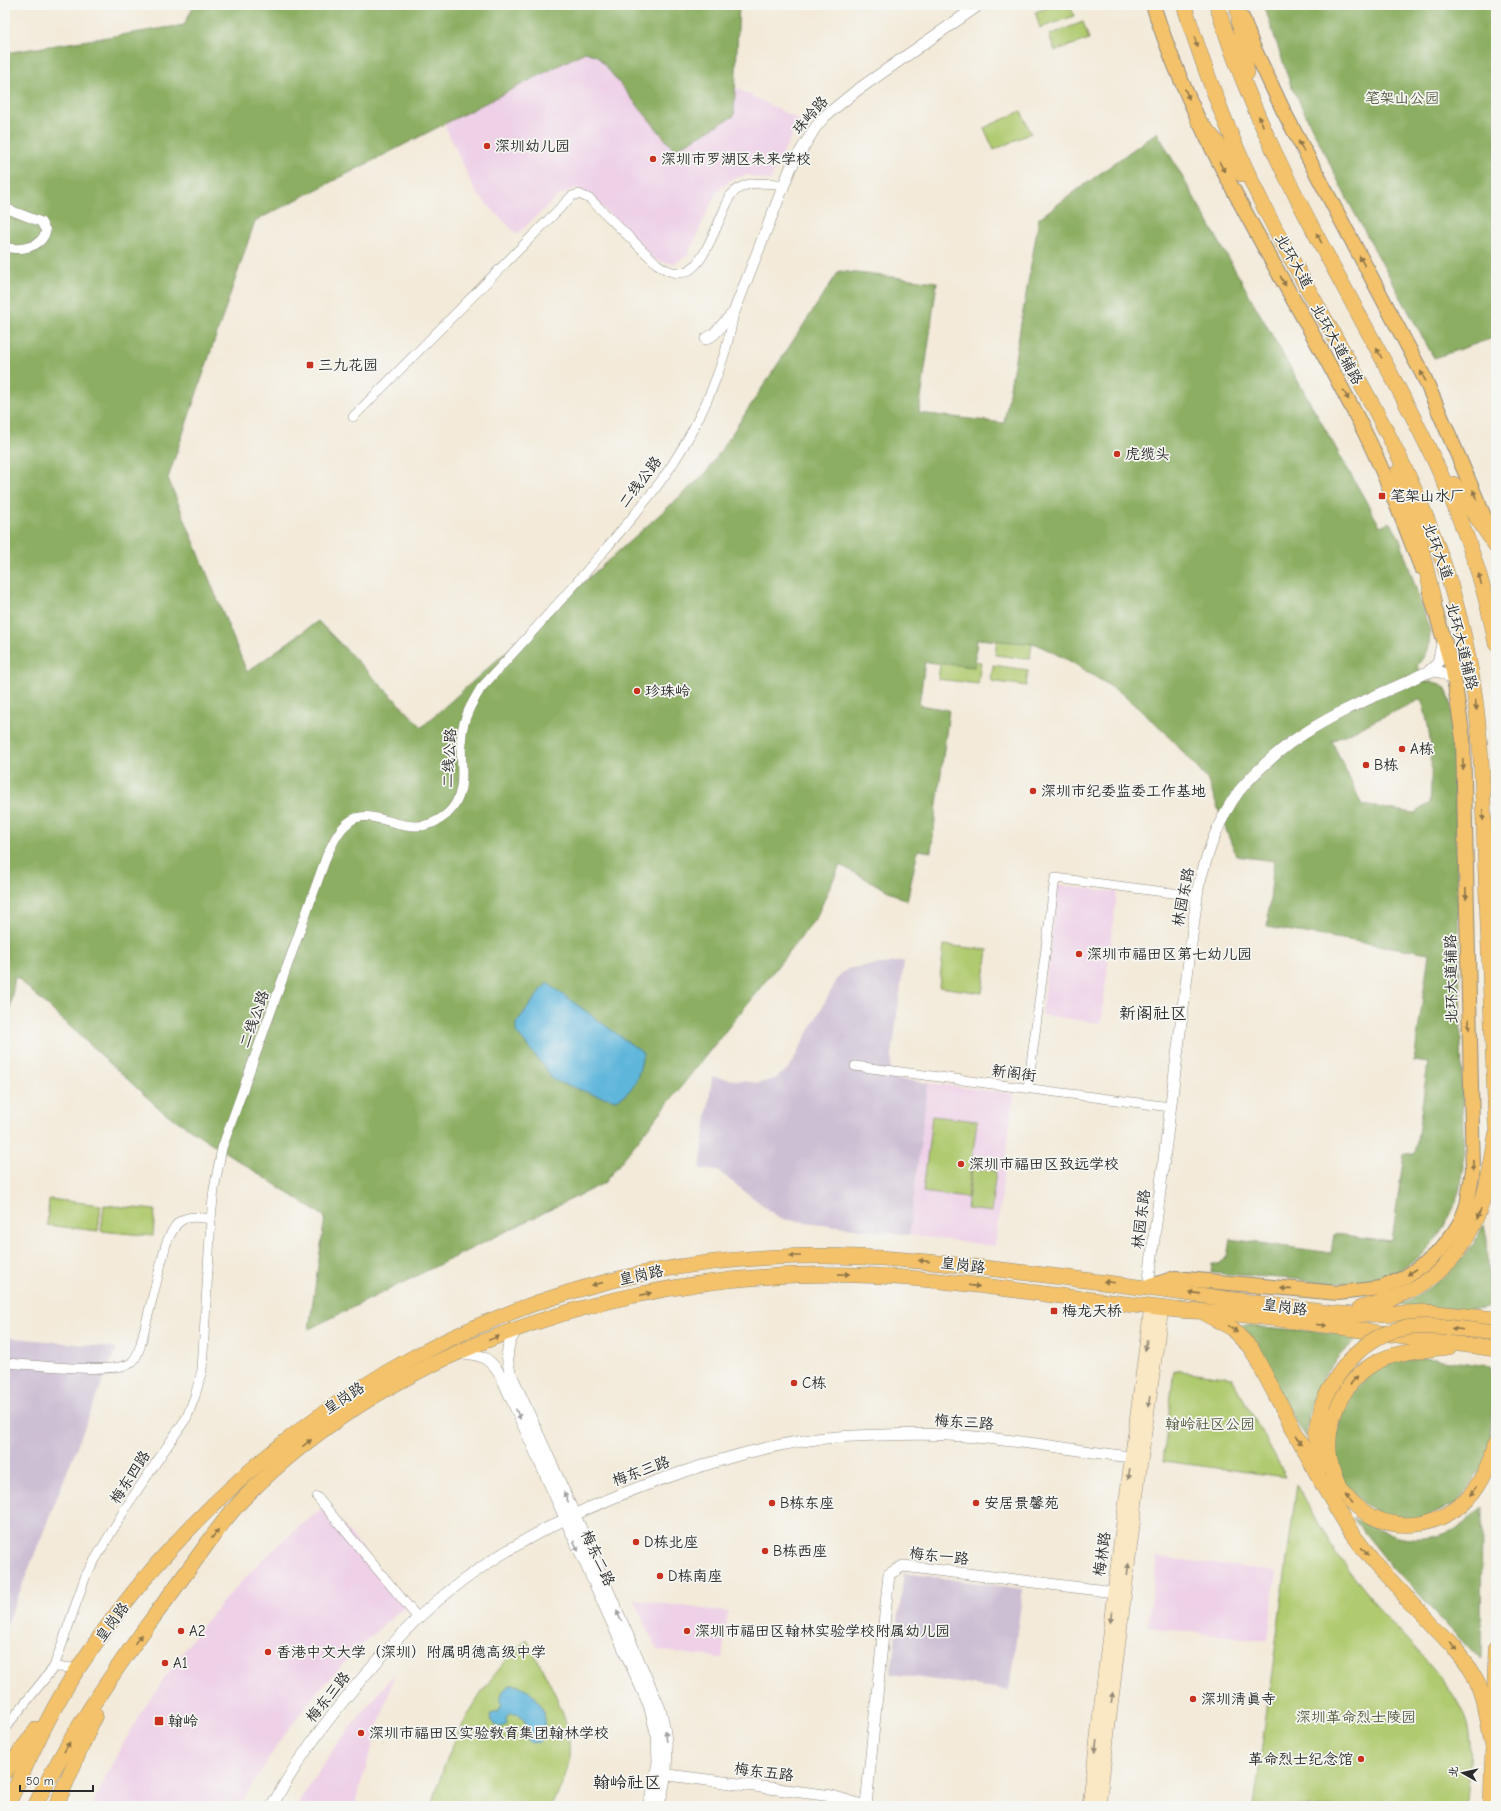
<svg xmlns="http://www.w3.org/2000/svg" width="1501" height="1811" viewBox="0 0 1501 1811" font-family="'Comic Neue','LXGW WenKai TC',sans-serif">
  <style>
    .built { fill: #eed0e7 }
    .industrial { fill: #ccbed3 }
    .green { fill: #b0ca70; stroke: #6e7a4e }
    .forest { fill: #8cae62; stroke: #5c6c46; fill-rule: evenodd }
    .water { fill: #5eb6db; stroke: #447083 }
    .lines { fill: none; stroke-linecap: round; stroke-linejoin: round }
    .minor-casing { stroke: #8f8a82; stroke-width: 10 }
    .tertiary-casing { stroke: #8f8a82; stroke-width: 12 }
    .secondary-casing { stroke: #8f8a82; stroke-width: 14 }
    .primary-casing { stroke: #8f8a82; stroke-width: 16 }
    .trunk-casing { stroke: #8f8a82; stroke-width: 16 }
    .minor { stroke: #fff; stroke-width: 9 }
    .tertiary { stroke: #fff; stroke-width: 11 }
    .secondary { stroke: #fae7c3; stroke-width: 13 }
    .primary { stroke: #f3c26a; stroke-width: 14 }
    .trunk { stroke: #f3c26a; stroke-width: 15 }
    .trunk-bridge-casing { stroke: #8f8a82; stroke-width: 16; stroke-linecap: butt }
    .trunk-bridge { stroke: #f3c26a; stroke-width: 15 }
    .oneway { fill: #8f764a }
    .oneway2 { fill: #928977 }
    .oneway3 { fill: #a0a0a0 }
    .poi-dot { fill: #c8321e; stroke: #f6f6f2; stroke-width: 1.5 }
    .labels { text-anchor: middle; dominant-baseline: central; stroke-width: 3.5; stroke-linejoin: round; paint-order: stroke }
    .park-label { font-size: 15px; fill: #535b40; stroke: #f6f6f2 }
    .street-label { font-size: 15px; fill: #2b2b2b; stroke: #f6f6f2 }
    .poi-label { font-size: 15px; fill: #2b2b2b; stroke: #f6f6f2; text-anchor: start }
    .quarter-label { font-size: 17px; fill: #2b2b2b; stroke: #f6f6f2 }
  </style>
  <rect width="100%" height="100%" fill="#f6f6f2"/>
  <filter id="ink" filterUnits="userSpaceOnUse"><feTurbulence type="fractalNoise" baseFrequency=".025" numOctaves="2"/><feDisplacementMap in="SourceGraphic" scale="8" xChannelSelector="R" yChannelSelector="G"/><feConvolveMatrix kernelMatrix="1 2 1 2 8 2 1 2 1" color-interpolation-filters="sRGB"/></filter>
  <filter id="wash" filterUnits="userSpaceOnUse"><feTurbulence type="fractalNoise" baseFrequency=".012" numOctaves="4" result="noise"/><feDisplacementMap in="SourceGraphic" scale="16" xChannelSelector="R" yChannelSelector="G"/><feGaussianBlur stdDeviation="0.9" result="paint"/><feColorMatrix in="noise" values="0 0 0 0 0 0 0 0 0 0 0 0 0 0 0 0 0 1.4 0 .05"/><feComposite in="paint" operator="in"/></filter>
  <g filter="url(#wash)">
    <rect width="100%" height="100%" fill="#f3ead9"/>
    <g class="built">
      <polygon points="585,52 597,56 674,150 734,116 736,88 799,120 770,181 747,175 732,179 717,191 687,256 673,264 654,260 591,196 576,188 559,195 517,234 476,193 444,124"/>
      <polygon points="1058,885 1117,892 1101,1023 1041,1015"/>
      <polygon points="928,1083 1014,1094 995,1246 909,1235"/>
      <polygon points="327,1505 407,1604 360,1646 317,1692 279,1742 239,1806 92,1806 111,1766 142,1711 197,1632 218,1607 261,1561 309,1518"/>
      <polygon points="1157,1557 1276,1571 1268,1641 1148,1627"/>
      <polygon points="635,1600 728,1612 722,1658 657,1650"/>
      <polygon points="395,1673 354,1806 296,1806 336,1745"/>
    </g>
    <g class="industrial">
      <polygon points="904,961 889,1078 928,1083 909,1235 781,1219 718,1171 700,1169 712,1077 758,1083 775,1079 789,1068 838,978 843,972 851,968"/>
      <polygon points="5,1337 116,1348 5,1629"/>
      <polygon points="904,1573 1023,1589 1009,1690 891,1674"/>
    </g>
    <g class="green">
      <polygon points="1054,5 1070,5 1074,16 1040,28 1035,12"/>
      <polygon points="1083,22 1089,39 1055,51 1049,35"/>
      <polygon points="1021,111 1031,133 994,150 984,128"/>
      <polygon points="997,639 1032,643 1030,659 995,655"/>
      <polygon points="941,657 981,662 978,684 938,679"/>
      <polygon points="993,665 1028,670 1026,686 991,681"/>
      <polygon points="944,945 988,950 982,993 939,987"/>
      <polygon points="932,1116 977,1121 967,1198 923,1192"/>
      <polygon points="972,1168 996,1171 991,1212 967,1209"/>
      <polygon points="49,1199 101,1205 98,1231 47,1225"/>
      <polygon points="104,1205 155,1210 153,1236 101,1231"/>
      <polygon points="1174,1370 1232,1378 1286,1477 1163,1461"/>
      <path d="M1297,1484C1320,1532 1349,1574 1384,1614C1411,1647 1455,1683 1467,1724C1474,1749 1468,1780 1467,1806H1254Z"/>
      <path d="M527,1639C555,1696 593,1744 550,1806H432C447,1744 480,1683 527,1639Z"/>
    </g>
    <g class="forest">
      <path d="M194,5H739L734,116L674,150L597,56L585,52L255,221L168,478L247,672L318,621L422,727L706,473L839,271L937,282L919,413L1004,423L1039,218L1157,132L1380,526L1390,522L1399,537L1430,631C1430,644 1427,655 1417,665L1425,682C1430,682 1436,682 1440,684C1454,690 1453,730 1454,744L1464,1168C1454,1228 1423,1273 1360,1282C1338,1285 1314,1281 1293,1279C1265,1277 1238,1275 1211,1273L1212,1264H1218L1227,1257L1230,1239L1331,1253L1334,1234L1392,1241L1404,1153L1415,1154L1428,1063L1414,1061L1429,953L1267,927L1274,861L1236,856L1207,779L1165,732L1121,693L1070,661L1036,644L977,639L974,667L925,662L919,705L949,710L931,852L918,850L907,901L840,865L816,918L604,1183L309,1329L325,1217L162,1111L15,976L5,1044V53L184,25ZM1421,699C1433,732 1432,768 1430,803L1414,813L1362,805L1332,741Z"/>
      <polygon points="1264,5 1496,5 1496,337 1434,358 1348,201 1290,83"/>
      <path d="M1484,1224L1487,1240L1490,1306C1476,1316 1419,1306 1399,1304C1438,1287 1465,1262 1484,1224Z"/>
      <path d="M1235,1325L1364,1335C1327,1360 1309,1395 1306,1438Z"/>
      <polygon points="1418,1357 1490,1366 1492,1372 1491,1440 1484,1466 1456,1504 1418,1519 1386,1516 1363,1504 1346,1484 1338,1465 1335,1444 1339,1424 1342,1413 1352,1393 1367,1376 1386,1364"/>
      <path d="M1482,1507L1481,1660L1391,1566L1352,1517C1386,1535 1416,1547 1454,1530C1464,1526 1474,1515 1482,1507Z"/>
    </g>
    <g class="water">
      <path d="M547,983L643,1053C639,1074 637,1090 616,1100L592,1094L553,1080L544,1066L516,1032V1023Z"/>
      <path d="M511,1685C537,1683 556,1725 539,1742L531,1743L526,1739L525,1721L520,1715L510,1713L506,1718L507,1724L502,1727L495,1725L490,1718L491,1714L498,1712L502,1705C499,1696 502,1689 511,1685Z"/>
    </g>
  </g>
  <g filter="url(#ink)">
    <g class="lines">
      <defs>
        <g id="minor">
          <path d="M5,208L41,222L46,231C41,248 20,251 5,247"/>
          <path d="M353,417L572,196L579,194L590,199L657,264C689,288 702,259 714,233C719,221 725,209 730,196C746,178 762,184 783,184"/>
          <polyline points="855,1066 1170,1107"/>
          <polyline points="1028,1088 1055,878 1196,896"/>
          <path d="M5,1363C31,1364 111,1375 131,1363C136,1359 138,1353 140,1347L166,1244C177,1218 183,1214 211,1219"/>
          <polyline points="317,1497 418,1618"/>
          <polyline points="54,1667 78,1668"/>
          <path d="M5,1728L54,1667L86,1575L128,1504L187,1417L195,1396L202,1370L211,1219L214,1189L222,1148L327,855C333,843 338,830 349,822C374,802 410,846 447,814C471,792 458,761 462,733C464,716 472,703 481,688C524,641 567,595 608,546C630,520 653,494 672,465C701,420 726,365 734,312"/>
        </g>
        <g id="tertiary">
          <polyline points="706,339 714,334 734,312 791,167 815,128 825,116 856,91 979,5"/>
          <polyline points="1427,673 1438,663 1443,639"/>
          <path d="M1148,1287L1198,888C1207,854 1218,819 1239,791C1254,773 1272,757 1290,743C1325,718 1363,701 1402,684C1412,680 1423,672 1433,671C1443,671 1451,676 1455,685"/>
          <path d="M518,1328C507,1342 505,1355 510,1372L586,1540L660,1709C669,1742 670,1773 658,1806"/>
          <path d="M461,1353C483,1354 491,1359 502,1378L649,1705L657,1736L658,1762L652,1794L648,1806"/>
          <polyline points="661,1774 832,1796 865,1806"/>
          <path d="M272,1806C298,1758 330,1715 366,1674C382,1656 399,1636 417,1619C490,1550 586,1504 680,1473C731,1456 783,1441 837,1437C874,1435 912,1433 948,1435C1012,1438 1076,1451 1139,1458"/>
          <polyline points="866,1806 889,1574 903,1566 1122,1593"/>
        </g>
        <g id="secondary">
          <polyline points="1089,1806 1114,1591 1151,1307"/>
          <polyline points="1099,1806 1139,1476 1162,1308"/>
        </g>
        <g id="primary">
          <path d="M1153,5C1202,157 1293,289 1364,431C1386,475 1403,521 1421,567"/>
          <polyline points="1243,19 1252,44 1284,112 1424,377 1490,530"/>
          <polyline points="1148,1287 1175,1278 1338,1293 1381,1288 1403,1278 1423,1265 1441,1249 1452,1235 1461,1221 1467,1205 1473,1170 1463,739 1453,671 1430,592"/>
        </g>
        <g id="trunk">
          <path d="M1184,5C1206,75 1232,144 1265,209C1322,322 1395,428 1438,548C1455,594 1467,643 1474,691C1483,752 1483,814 1486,875C1489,958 1493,1042 1496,1125"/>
          <path d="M1217,5C1253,127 1319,240 1379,352C1430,447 1476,536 1496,644"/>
          <polyline points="1237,5 1247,73"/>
          <polyline points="1198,120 1227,154 1241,174"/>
          <polyline points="1398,472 1420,543 1434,602"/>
          <polyline points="1454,484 1496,546"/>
          <path d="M1360,1308C1459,1285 1483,1228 1496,1135"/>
          <polyline points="1207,1315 1230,1327 1251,1348 1325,1489 1351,1532 1376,1565 1453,1647 1470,1669 1478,1683 1484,1702 1494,1749"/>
          <path d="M1449,1347C1424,1350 1395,1351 1373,1364C1331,1389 1313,1454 1345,1494C1377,1535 1435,1534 1469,1497C1483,1481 1490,1462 1496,1443"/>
          <polyline points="1319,1469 1316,1434 1322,1405"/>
          <polyline points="5,1772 37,1729"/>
          <path d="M7,1806C29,1759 50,1710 79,1667C237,1428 489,1268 779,1257C862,1253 945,1263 1028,1273C1128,1285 1229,1299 1329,1313L1356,1315L1427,1312L1496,1319"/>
          <path d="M35,1806C66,1742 105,1684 147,1626C167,1599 187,1572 207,1544C218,1529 230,1512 244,1498C386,1354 598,1283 797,1275C893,1271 989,1287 1084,1299C1112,1302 1140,1306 1168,1309C1190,1312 1213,1311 1236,1314C1323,1324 1409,1337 1496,1349"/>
          <polyline points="56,1806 95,1715"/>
          <polyline points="1491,1806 1496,1649"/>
        </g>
      </defs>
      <use href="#minor" class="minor-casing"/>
      <use href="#tertiary" class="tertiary-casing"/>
      <use href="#secondary" class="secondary-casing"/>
      <use href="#primary" class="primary-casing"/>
      <use href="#trunk" class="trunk-casing"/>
      <use href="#minor" class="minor"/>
      <use href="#tertiary" class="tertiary"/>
      <use href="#secondary" class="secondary"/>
      <use href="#primary" class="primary"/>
      <use href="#trunk" class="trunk"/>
      <defs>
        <path id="trunk-bridge" d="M1322,1405C1338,1367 1369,1330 1413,1327C1441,1325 1469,1330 1496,1333"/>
      </defs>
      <use href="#trunk-bridge" class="trunk-bridge-casing"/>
      <use href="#trunk-bridge" class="trunk-bridge"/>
    </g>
    <defs><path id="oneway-solid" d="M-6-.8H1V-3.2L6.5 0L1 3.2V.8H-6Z"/></defs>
    <g class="oneway">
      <use href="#oneway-solid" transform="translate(1196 42) rotate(73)"/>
      <use href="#oneway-solid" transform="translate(1187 94) rotate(67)"/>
      <use href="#oneway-solid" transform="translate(1261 121) rotate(-114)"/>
      <use href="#oneway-solid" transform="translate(1301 146) rotate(-118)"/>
      <use href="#oneway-solid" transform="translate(1222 167) rotate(62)"/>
      <use href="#oneway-solid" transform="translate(1319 238) rotate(-118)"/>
      <use href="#oneway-solid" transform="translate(1362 261) rotate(-118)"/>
      <use href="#oneway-solid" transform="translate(1283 281) rotate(61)"/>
      <use href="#oneway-solid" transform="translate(1379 353) rotate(-118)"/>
      <use href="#oneway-solid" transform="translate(1423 376) rotate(-117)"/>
      <use href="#oneway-solid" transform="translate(1346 395) rotate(61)"/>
      <use href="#oneway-solid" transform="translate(1475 495) rotate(-113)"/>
      <use href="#oneway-solid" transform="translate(1480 579) rotate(-104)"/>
      <use href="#oneway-solid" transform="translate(1476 705) rotate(83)"/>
      <use href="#oneway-solid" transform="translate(1463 764) rotate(89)"/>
      <use href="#oneway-solid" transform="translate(1483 815) rotate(88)"/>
      <use href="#oneway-solid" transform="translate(1466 894) rotate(89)"/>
      <use href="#oneway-solid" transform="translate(1469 1024) rotate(89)"/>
      <use href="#oneway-solid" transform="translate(1473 1165) rotate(88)"/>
      <use href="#oneway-solid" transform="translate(1479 1214) rotate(111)"/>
      <use href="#oneway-solid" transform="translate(795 1256) rotate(180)"/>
      <use href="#oneway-solid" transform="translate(924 1261) rotate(-174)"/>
      <use href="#oneway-solid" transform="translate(1412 1272) rotate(147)"/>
      <use href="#oneway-solid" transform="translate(844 1274) rotate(-1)"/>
      <use href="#oneway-solid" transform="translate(1109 1282) rotate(-173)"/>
      <use href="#oneway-solid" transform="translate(597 1284) rotate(167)"/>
      <use href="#oneway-solid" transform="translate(974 1286) rotate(7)"/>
      <use href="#oneway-solid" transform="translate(1286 1289) rotate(-174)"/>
      <use href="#oneway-solid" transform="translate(1194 1293) rotate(-172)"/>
      <use href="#oneway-solid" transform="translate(646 1294) rotate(-13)"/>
      <use href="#oneway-solid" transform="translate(1321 1325) rotate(7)"/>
      <use href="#oneway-solid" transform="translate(1233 1329) rotate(37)"/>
      <use href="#oneway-solid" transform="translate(1457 1329) rotate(-173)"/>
      <use href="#oneway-solid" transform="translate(494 1338) rotate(-22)"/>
      <use href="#oneway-solid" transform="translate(1354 1380) rotate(-48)"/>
      <use href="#oneway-solid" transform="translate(1299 1440) rotate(62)"/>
      <use href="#oneway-solid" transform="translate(307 1443) rotate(-37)"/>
      <use href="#oneway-solid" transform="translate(1474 1491) rotate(125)"/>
      <use href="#oneway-solid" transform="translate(1349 1499) rotate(-133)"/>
      <use href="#oneway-solid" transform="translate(215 1534) rotate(-53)"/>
      <use href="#oneway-solid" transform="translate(1365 1551) rotate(52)"/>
      <use href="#oneway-solid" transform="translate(138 1639) rotate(-54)"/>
      <use href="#oneway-solid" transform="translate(1453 1647) rotate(49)"/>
      <use href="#oneway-solid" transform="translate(67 1747) rotate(-60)"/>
    </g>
    <g class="oneway2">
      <use href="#oneway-solid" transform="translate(1146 1345) rotate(98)"/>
      <use href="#oneway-solid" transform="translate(1149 1402) rotate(98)"/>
      <use href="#oneway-solid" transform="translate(1129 1474) rotate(98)"/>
      <use href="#oneway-solid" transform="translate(1128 1569) rotate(-83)"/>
      <use href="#oneway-solid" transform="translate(1111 1617) rotate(97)"/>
      <use href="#oneway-solid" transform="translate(1112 1698) rotate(-83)"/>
      <use href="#oneway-solid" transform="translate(1096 1746) rotate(97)"/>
    </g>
    <g class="oneway3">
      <use href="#oneway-solid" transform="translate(518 1414) rotate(66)"/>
      <use href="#oneway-solid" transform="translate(566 1497) rotate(-115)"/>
      <use href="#oneway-solid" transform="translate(576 1546) rotate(65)"/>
      <use href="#oneway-solid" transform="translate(619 1616) rotate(-114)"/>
      <use href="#oneway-solid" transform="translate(666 1736) rotate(-99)"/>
    </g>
  </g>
  <g class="poi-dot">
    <circle cx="487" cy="146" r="4"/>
    <circle cx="653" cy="159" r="4"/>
    <rect x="306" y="361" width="8" height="8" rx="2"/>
    <circle cx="1117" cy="454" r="4"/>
    <rect x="1378" y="492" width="8" height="8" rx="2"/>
    <circle cx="637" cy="691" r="4"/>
    <circle cx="1402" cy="749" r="4"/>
    <circle cx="1366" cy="765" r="4"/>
    <circle cx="1033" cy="791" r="4"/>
    <circle cx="1079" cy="954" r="4"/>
    <circle cx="961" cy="1164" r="4"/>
    <rect x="1050" y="1307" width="8" height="8" rx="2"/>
    <circle cx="794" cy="1383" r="4"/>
    <circle cx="772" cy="1503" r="4"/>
    <circle cx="976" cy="1503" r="4"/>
    <circle cx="636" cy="1542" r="4"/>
    <circle cx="765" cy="1551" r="4"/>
    <circle cx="660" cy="1576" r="4"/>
    <circle cx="181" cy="1631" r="4"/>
    <circle cx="687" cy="1631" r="4"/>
    <circle cx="268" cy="1652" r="4"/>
    <circle cx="165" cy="1663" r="4"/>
    <circle cx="1193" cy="1699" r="4"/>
    <rect x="154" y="1716" width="10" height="10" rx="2"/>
    <circle cx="361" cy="1733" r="4"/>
    <circle cx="1361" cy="1759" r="4"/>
  </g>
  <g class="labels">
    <g class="park-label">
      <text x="1402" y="98">笔架山公园</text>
      <text x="1210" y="1424">翰岭社区公园</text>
      <text x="1356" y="1717">深圳革命烈士陵园</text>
    </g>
    <g class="street-label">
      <text transform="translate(810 115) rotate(-48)">珠岭路</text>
      <text transform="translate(1294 261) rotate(61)">北环大道</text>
      <text transform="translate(1337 344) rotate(61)">北环大道辅路</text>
      <text transform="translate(640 482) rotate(-53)">二线公路</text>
      <text transform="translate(1438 551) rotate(70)">北环大道</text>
      <text transform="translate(1462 646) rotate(76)">北环大道辅路</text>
      <text transform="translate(449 758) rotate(-87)">二线公路</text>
      <text transform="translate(1183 897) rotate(-79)">林园东路</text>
      <text transform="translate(1451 979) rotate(-91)">北环大道辅路</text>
      <text transform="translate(254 1019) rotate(-70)">二线公路</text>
      <text transform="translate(1014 1073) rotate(7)">新阁街</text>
      <text transform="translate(1141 1219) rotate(-83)">林园东路</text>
      <text transform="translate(963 1265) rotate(7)">皇岗路</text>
      <text transform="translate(641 1275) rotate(-12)">皇岗路</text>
      <text transform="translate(1285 1307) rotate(8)">皇岗路</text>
      <text transform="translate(344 1398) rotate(-33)">皇岗路</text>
      <text transform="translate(964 1422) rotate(4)">梅东三路</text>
      <text transform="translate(641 1471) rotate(-20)">梅东三路</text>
      <text transform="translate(130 1477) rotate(-57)">梅东四路</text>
      <text transform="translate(1102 1554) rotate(-82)">梅林路</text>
      <text transform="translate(939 1556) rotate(6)">梅东一路</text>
      <text transform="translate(598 1558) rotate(65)">梅东二路</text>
      <text transform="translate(112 1622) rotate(-53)">皇岗路</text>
      <text transform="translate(328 1697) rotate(-51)">梅东三路</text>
      <text transform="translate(764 1772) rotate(7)">梅东五路</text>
    </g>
    <g class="poi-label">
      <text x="495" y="146">深圳幼儿园</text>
      <text x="661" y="159">深圳市罗湖区未来学校</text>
      <text x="318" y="365">三九花园</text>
      <text x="1125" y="454">虎缆头</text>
      <text x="1390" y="496">笔架山水厂</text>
      <text x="645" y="691">珍珠岭</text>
      <text x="1410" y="749">A栋</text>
      <text x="1374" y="765">B栋</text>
      <text x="1041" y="791">深圳市纪委监委工作基地</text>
      <text x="1087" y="954">深圳市福田区第七幼儿园</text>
      <text x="969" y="1164">深圳市福田区致远学校</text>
      <text x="1062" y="1311">梅龙天桥</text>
      <text x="802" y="1383">C栋</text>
      <text x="780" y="1503">B栋东座</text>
      <text x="984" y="1503">安居景馨苑</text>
      <text x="644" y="1542">D栋北座</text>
      <text x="773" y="1551">B栋西座</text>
      <text x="668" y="1576">D栋南座</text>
      <text x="189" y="1631">A2</text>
      <text x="695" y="1631">深圳市福田区翰林实验学校附属幼儿园</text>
      <text x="276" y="1652">香港中文大学（深圳）附属明德高级中学</text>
      <text x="173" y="1663">A1</text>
      <text x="1201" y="1699">深圳清真寺</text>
      <text x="168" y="1721">翰岭</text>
      <text x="369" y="1733">深圳市福田区实验教育集团翰林学校</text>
      <text x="1353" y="1759" text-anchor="end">革命烈士纪念馆</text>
    </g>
    <g class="quarter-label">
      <text x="1153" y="1013">新阁社区</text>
      <text x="627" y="1782">翰岭社区</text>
    </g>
  </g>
  <rect width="1501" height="1811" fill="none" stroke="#f6f6f2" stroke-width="20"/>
  <g transform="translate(1463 1773) rotate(278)" stroke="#f6f6f2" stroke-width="3" paint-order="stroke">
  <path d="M0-3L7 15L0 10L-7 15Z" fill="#2b2b2b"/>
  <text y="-6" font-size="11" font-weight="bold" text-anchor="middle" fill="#2b2b2b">北</text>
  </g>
  <path d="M20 1785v6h73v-6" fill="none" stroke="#2b2b2b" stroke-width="2"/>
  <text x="26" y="1785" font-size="12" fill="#2b2b2b" stroke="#f6f6f2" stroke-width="3" paint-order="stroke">50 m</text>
</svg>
